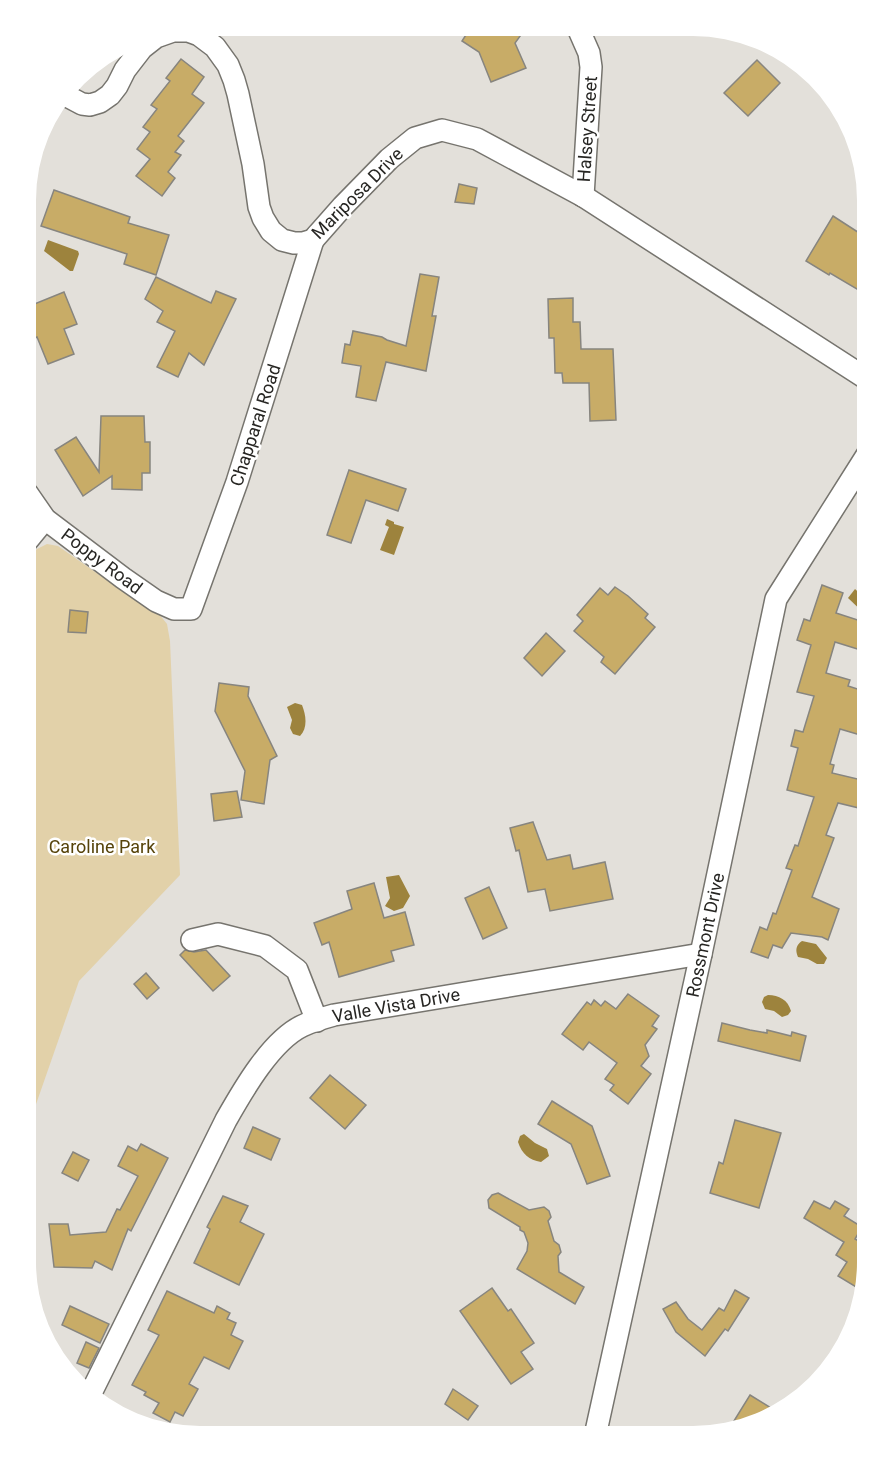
<svg xmlns="http://www.w3.org/2000/svg" width="893" height="1462" viewBox="0 0 893 1462" font-family="Roboto,sans-serif">
  <style>
    .green { fill: #e2d1a9 }
    .water { fill: #9d833d }
    .building { fill: #c8ac67; stroke: #87857f; stroke-width: 1.5 }
    .lines { fill: none; stroke-linecap: round; stroke-linejoin: round }
    .minor-casing { stroke: #76746e; stroke-width: 24 }
    .minor { stroke: #fff; stroke-width: 21 }
    .labels { text-anchor: middle; dominant-baseline: central; stroke-width: 5; stroke-linejoin: round; paint-order: stroke }
    .street-label { font-size: 18px; fill: #272623; stroke: #fff }
    .park-label { font-size: 18px; fill: #56430a; stroke: #fff }
  </style>
  <rect width="100%" height="100%" fill="#e3e0da"/>
  <polygon class="green" points="47,544 58,546 108,581 155,609 167,624 170,641 180,875 79,981 26,1133 26,560 37,549"/>
  <g class="water">
    <polygon points="48,240 78,251 79,254 73,271 70,271 44,251"/>
    <polygon points="387,519 394,522 394,524 404,527 394,555 380,550 389,527 385,525"/>
    <polygon points="855,589 867,600 867,616 848,598"/>
    <path d="M295,703L302,705C306,715 308,728 300,736L293,734L290,728L292,720L287,707Z"/>
    <polygon points="399,875 410,896 403,908 394,911 385,906 390,898 386,877"/>
    <path d="M802,941L816,944L827,958L824,964H817L808,959L798,957C795,950 796,945 802,941Z"/>
    <path d="M768,995C779,995 788,1000 791,1011L788,1015L782,1017L774,1011L765,1009L762,1002L764,997Z"/>
    <path d="M524,1134L535,1143L547,1149L549,1156L541,1162C529,1160 522,1154 518,1142L520,1136Z"/>
  </g>
  <g class="building">
    <polygon points="471,27 526,28 515,43 526,68 491,82 479,52 462,41"/>
    <polygon points="181,59 204,77 192,94 204,103 178,136 184,141 175,152 181,155 168,172 175,178 162,196 136,176 150,159 137,149 150,132 143,127 157,109 151,105 170,81 166,78"/>
    <polygon points="757,60 780,83 748,116 724,93"/>
    <polygon points="459,184 477,188 474,204 455,202"/>
    <polygon points="54,190 130,217 128,223 169,235 156,275 124,264 127,254 41,226"/>
    <polygon points="833,216 867,238 867,295 830,273 829,275 806,261"/>
    <polygon points="420,274 439,277 432,316 436,316 426,371 386,362 376,401 356,397 361,366 342,363 345,344 350,345 353,331 382,337 387,340 406,346"/>
    <polygon points="156,277 211,303 216,291 236,299 204,365 189,353 178,377 157,367 175,331 157,322 163,311 145,299"/>
    <polygon points="64,292 77,324 64,329 74,354 48,364 37,337 27,341 27,307"/>
    <polygon points="573,298 573,322 580,322 581,349 613,349 616,420 590,421 589,383 563,383 562,373 555,373 554,338 549,338 548,299"/>
    <polygon points="101,416 144,416 145,442 150,442 150,473 142,473 142,490 112,489 112,476 83,496 55,450 76,437 99,472"/>
    <polygon points="349,470 406,489 398,511 366,500 351,543 327,535"/>
    <polygon points="822,585 843,593 836,613 867,623 867,652 835,642 826,673 850,680 848,686 867,692 867,737 840,729 830,764 834,765 832,773 866,781 859,808 838,803 826,835 834,838 812,897 839,909 828,940 822,937 791,933 782,948 773,945 768,958 751,952 760,927 767,930 773,913 776,914 792,870 786,868 795,845 798,846 814,797 787,790 798,748 791,746 795,730 803,732 814,696 797,692 811,645 797,640 804,619 810,621"/>
    <polygon points="615,587 628,596 648,614 645,618 655,627 615,674 601,662 604,657 574,631 583,621 577,615 600,588 608,595"/>
    <polygon points="70,610 88,612 86,633 68,632"/>
    <polygon points="546,633 565,651 542,676 524,658"/>
    <polygon points="219,683 249,687 248,696 277,756 270,760 264,804 241,800 245,771 215,711"/>
    <polygon points="237,791 242,817 214,821 211,794"/>
    <polygon points="533,822 547,860 570,855 573,869 605,862 613,899 550,911 545,889 528,892 519,850 516,851 510,828"/>
    <polygon points="374,883 384,918 405,912 414,945 391,951 394,961 339,977 329,942 322,945 314,923 352,909 347,891"/>
    <polygon points="489,887 507,928 483,939 465,898"/>
    <polygon points="185,950 194,952 206,950 230,976 213,991 180,955"/>
    <polygon points="146,973 159,988 147,999 134,984"/>
    <polygon points="628,994 659,1016 652,1026 657,1029 645,1045 649,1056 641,1066 651,1074 628,1104 610,1090 614,1085 605,1079 617,1063 589,1042 583,1050 562,1034 587,1002 591,1005 594,1000 601,1006 605,1001 616,1009"/>
    <polygon points="722,1023 750,1030 767,1033 767,1030 791,1036 792,1032 806,1036 800,1061 718,1041"/>
    <polygon points="330,1075 366,1105 345,1129 310,1098"/>
    <polygon points="552,1101 592,1126 610,1176 587,1184 571,1144 538,1124"/>
    <polygon points="735,1120 781,1133 759,1208 710,1193 719,1162 723,1164"/>
    <polygon points="253,1127 280,1139 271,1160 244,1148"/>
    <polygon points="141,1144 168,1158 131,1231 128,1229 112,1270 95,1261 92,1268 54,1267 49,1224 68,1224 70,1235 106,1232 117,1209 120,1210 138,1176 118,1166 128,1146 137,1151"/>
    <polygon points="73,1152 89,1160 78,1181 62,1173"/>
    <polygon points="498,1193 529,1210 544,1207 549,1211 551,1217 548,1221 554,1241 559,1245 561,1252 558,1256 559,1272 584,1287 575,1304 517,1269 527,1251 528,1243 524,1232 520,1230 520,1227 489,1208 488,1200 492,1195"/>
    <polygon points="223,1196 248,1206 240,1222 264,1234 239,1285 194,1263 210,1229 207,1227"/>
    <polygon points="814,1201 830,1209 835,1201 849,1209 844,1216 862,1227 855,1239 867,1246 867,1274 861,1290 838,1276 847,1262 836,1255 844,1242 804,1218"/>
    <polygon points="492,1288 508,1311 511,1309 534,1343 521,1352 533,1369 511,1384 460,1311"/>
    <polygon points="735,1290 749,1298 728,1331 725,1329 705,1356 676,1332 663,1309 676,1302 688,1319 702,1330 719,1308 724,1311"/>
    <polygon points="167,1291 214,1313 217,1306 230,1313 227,1319 236,1323 231,1335 243,1341 229,1369 204,1357 189,1384 198,1389 183,1416 175,1412 170,1422 153,1413 159,1403 144,1395 146,1392 132,1385 159,1335 148,1330"/>
    <polygon points="70,1306 109,1324 100,1343 62,1325"/>
    <polygon points="86,1342 99,1348 89,1368 77,1363"/>
    <polygon points="453,1389 478,1406 468,1420 445,1404"/>
    <polygon points="750,1395 776,1411 759,1423 729,1429"/>
  </g>
  <g class="lines">
    <defs>
      <g id="minor">
        <polyline points="578,28 589,53 591,67 583,196"/>
        <polyline points="65,95 82,104 90,105 100,102 110,95 117,86 125,70 142,48 156,37 173,31 188,31 199,35 215,47 228,65 234,80 238,94 253,164 259,207 263,218 271,231 282,240 294,243 303,243 313,240 343,206 389,159 415,138 442,130 477,139 583,196 867,379"/>
        <polyline points="27,493 45,519 123,578 156,601 174,609 191,609 237,482 313,240"/>
        <polyline points="26,542 45,519"/>
        <polyline points="192,940 218,934 265,946 297,970 317,1021"/>
        <path d="M90,1395L226,1120C243,1090 271,1041 302,1026C312,1021 323,1018 334,1015L701,954"/>
        <polyline points="595,1436 701,954 776,599 867,455"/>
      </g>
    </defs>
    <use href="#minor" class="minor-casing"/>
    <use href="#minor" class="minor"/>
  </g>
  <g class="labels">
    <g class="street-label">
      <text transform="translate(587 129) rotate(-86)">Halsey Street</text>
      <text transform="translate(357 193) rotate(-45)">Mariposa Drive</text>
      <text transform="translate(255 425) rotate(-72)">Chapparal Road</text>
      <text transform="translate(102 561) rotate(37)">Poppy Road</text>
      <text transform="translate(705 935) rotate(-78)">Rossmont Drive</text>
      <text transform="translate(396 1005) rotate(-10)">Valle Vista Drive</text>
    </g>
    <g class="park-label">
      <text x="102" y="846">Caroline Park</text>
    </g>
  </g>
  <path d="M0 0H893V1462H0ZM200 36H693A164 164 0 0 1 857 200V1262A164 164 0 0 1 693 1426H200A164 164 0 0 1 36 1262V200A164 164 0 0 1 200 36Z" fill="#fff" fill-rule="evenodd"/>
</svg>
